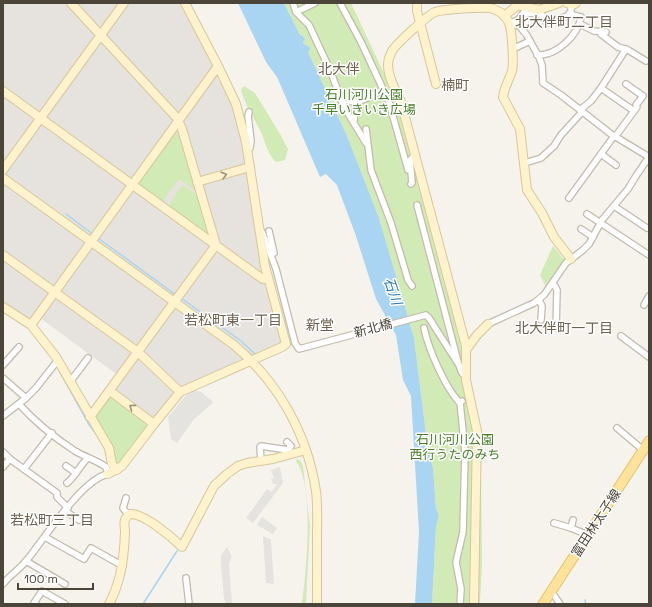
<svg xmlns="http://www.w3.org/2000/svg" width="652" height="607" viewBox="0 0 652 607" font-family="'Space Grotesk','Noto Sans JP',sans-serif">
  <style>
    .industrial { fill: #e6e2dd }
    .green { fill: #d2eab5 }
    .parking { fill: #e5e3e0 }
    .water { fill: #a9d4f2 }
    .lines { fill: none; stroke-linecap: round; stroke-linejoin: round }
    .stream { stroke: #a9d4f2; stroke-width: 1.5 }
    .street-casing { stroke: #c2bbae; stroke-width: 8 }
    .secondary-casing { stroke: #d6c79b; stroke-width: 10 }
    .primary-casing { stroke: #e6c16a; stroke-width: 11 }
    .street { stroke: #fff; stroke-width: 5.5 }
    .secondary { stroke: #fff3cd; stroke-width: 8 }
    .primary { stroke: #ffe39c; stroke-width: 9 }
    .oneway { stroke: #9c937c }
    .labels { text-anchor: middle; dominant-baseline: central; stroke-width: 3; stroke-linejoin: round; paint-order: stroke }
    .park-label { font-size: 13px; fill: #4a7f2a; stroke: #fff }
    .street-label { font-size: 13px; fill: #4b4439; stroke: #fff }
    .neighbourhood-label { font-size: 14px; fill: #6e6250; stroke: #fff }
    .water-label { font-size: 14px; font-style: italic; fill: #2e7ab2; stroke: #fff }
  </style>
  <rect width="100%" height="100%" fill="#f6f3ec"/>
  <polygon class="industrial" points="3,3 182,3 231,96 244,141 284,343 180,388 154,421 114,392 123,379 40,318 34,326 3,306"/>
  <g class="green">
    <path d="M284,3H351L397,101L459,337C460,344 465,356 460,363L477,431L482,437V441L481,473L482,561L480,604H432L436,526L437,523L438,512L436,509L433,468L428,450L414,338L379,218L347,136L308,52C307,48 305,46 303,42L305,39L303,36L300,35Z"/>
    <path d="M244,86L255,93L280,134L288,149L285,160L276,162C267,153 266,144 261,132C254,118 245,105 241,90Z"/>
    <polygon points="175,134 179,134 197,192 179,179 163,201 141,186 140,182"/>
    <polygon points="182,185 196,194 208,230 205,233 168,206"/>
    <polygon points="553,246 565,261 546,287 540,275"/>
    <polygon points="111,395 149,424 120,463 116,462 109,442 94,419"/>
    <path d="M297,459L300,460L303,466L310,526L306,604H302C306,573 315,486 296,461Z"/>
  </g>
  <g class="parking">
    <polygon points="200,142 206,162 197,165 191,145"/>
    <polygon points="17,158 39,174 36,179 40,182 35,189 8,171"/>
    <polygon points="235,300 248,309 232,332 219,323"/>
    <polygon points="194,390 201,392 211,400 213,403 194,419 177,443 171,439 168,417 186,395"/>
    <polygon points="280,467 283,483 253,523 246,518 267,489 271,492 277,484 273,484 271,479 274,478 271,470"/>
    <polygon points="262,517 277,528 273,534 257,525"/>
    <polygon points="263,536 270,539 271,541 274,583 273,584 266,583"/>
    <polygon points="227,547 232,557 229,563 232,604 226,604 224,599 221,565 221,556"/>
  </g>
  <path class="water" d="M238,3H284L300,35L303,36L305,39L303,42L304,44L309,47L310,49L308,52L347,136L379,218L414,338L428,450L433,468L436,509C440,514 438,521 436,526L432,604H415L419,532L411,396L403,380L396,335L376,299L356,236L337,185L326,174L320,177L277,77L266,62Z"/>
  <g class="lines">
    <g class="stream">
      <polyline points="66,214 94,235"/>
      <polyline points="98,238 176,295"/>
      <polyline points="181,298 241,341 255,354"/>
      <polyline points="56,365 88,423 96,434"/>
      <polyline points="585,600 586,604"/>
      <polyline points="143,604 177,551"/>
    </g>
    <defs>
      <g id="street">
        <polyline points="293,3 296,12 309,25 330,70 344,107 366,143"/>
        <polyline points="340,3 361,42 389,102 408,170"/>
        <polyline points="296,12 315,3"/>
        <polyline points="514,22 515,24 520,27 526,34 539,57 542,65 543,83 561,95 611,134 649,157"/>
        <polyline points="511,23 519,19 524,12 542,15 547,23 549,23 567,16 571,12 571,5"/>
        <polyline points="580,24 594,31 606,32"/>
        <polyline points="600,32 601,34 618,47 628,50 646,61"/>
        <polyline points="512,48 517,47 530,41"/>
        <polyline points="626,49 601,88 634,111"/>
        <path d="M537,55C556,56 578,36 581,17L569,14"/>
        <path d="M340,98C357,107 368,97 383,90"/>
        <polyline points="580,110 591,101 601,88"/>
        <polyline points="354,121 355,109 361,100"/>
        <polyline points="366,129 371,170 391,223 408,280 412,286"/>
        <polyline points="615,137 637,107 636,105 643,96 626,84"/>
        <polyline points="247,150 250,148 251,141 248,116 249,112"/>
        <polyline points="601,154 616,165"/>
        <polyline points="525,163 541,158 554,146 561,135 582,112"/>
        <polyline points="411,184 412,183 410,160 412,158"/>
        <polyline points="569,198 614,136"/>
        <polyline points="417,205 458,362"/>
        <polyline points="614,206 647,228"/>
        <polyline points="587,214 649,255"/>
        <polyline points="581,229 593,237"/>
        <polyline points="269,231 274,253"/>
        <polyline points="262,232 264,237 276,269 295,343 299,349 426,315 429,318 459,365 462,373 466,377"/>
        <polyline points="552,284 555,286 557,290 556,328"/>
        <polyline points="539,300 542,306 541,320"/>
        <polyline points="644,305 649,296"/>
        <polyline points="488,324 534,303 544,295 566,263 583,250 589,244 602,220 628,189 636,176 649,157"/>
        <path d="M424,328C428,348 445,387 459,402L462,401"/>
        <polyline points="621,336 649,357"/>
        <polyline points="3,365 19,347"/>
        <polyline points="3,378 26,398"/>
        <polyline points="70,382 88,358"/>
        <polyline points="460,402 465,452 463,532 456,562 461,589 460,604"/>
        <polyline points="3,416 26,398 36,388 58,360"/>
        <polyline points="617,428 643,450"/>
        <polyline points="3,452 10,459 57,493 57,497 68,508"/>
        <polyline points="261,461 260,447 261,446 288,450 291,446 287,442"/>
        <polyline points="66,466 76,473"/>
        <polyline points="3,467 10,459"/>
        <polyline points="24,469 52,433"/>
        <path d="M67,483C76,476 79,466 88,458"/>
        <polyline points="126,498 123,508 128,515"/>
        <polyline points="65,511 79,520"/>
        <polyline points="554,523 571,528 588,535"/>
        <polyline points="571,528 573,520"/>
        <polyline points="45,537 84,559 91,548 123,566"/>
        <polyline points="26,561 65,584"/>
        <polyline points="186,578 189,604"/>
        <path d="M3,584C10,575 20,569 27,560C44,539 82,479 108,474L106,467C96,460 85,457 75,451C55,438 35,422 19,404"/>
        <polyline points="551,591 560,604"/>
        <polyline points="36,604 34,603 42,591 65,604"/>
      </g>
      <g id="secondary">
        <polyline points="71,3 177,118 182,129 216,245 90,417"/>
        <polyline points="567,3 573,5 576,3"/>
        <polyline points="417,6 417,11 436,84"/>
        <polyline points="504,16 518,5 539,10 559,3"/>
        <polyline points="3,91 257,275 263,279 268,278"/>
        <polyline points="3,170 124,3"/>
        <path d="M3,178L234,345C278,382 307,433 316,491C318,507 317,524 317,540C317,561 317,583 317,604"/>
        <polyline points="197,182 250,167"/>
        <polyline points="3,255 138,352 180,392"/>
        <polyline points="3,307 31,325 56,357 109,448 112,464 117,470"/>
        <polyline points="31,325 218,66"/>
        <polyline points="466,350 477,335 488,324"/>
        <polyline points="110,391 154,424"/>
        <polyline points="108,474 122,466 154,424 180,392 282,347 286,344 265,266 246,142 236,104 218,66 185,3"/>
        <path d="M109,604C121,582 124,558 125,533C125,525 122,519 130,514C144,513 173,538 182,547L214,486L227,474L238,466L247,463L273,459L306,450"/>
        <path d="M474,604L477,431L466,380V346L401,102C396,91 388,77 388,65C388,60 390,55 392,51C397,43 428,15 435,12C445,9 480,7 490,8C498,10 506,15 509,23C512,30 514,63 512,71C509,80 504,88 503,97L520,129L527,190L542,213L554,237L571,259"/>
      </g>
      <polyline id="primary" points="543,604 649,441"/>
    </defs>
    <use href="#street" class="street-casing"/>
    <use href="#secondary" class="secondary-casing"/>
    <use href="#primary" class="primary-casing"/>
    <use href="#street" class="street"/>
    <use href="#secondary" class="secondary"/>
    <use href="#primary" class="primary"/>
  </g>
  <defs><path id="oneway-chevron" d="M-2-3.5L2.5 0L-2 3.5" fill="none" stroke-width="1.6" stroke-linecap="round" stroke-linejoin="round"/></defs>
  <g class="oneway">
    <use href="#oneway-chevron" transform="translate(224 175) rotate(-16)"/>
    <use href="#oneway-chevron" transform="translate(132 407) rotate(-144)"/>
  </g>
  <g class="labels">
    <g class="park-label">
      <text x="364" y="94">石川河川公園<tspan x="364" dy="15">千早いきいき広場</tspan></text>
      <text x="455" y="439">石川河川公園<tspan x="455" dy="15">西行うたのみち</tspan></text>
    </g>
    <g class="street-label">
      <text transform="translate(373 328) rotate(-15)">新北橋</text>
      <text transform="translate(596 523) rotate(-57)">富田林太子線</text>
    </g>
    <g class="neighbourhood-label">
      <text x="564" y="22">北大伴町二丁目</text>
      <text x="339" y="69">北大伴</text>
      <text x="455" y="85">楠町</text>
      <text x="233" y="320">若松町東一丁目</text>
      <text x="320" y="325">新堂</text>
      <text x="564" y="328">北大伴町一丁目</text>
      <text x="52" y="520">若松町三丁目</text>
    </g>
    <g class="water-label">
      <text transform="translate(393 291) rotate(71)">石川</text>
    </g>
  </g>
  <rect width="652" height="607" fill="none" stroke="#4b4439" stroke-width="8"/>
  <path d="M18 583v6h75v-6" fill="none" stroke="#4b4439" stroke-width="2"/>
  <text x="24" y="583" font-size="12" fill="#4b4439" stroke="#ffffff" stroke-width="3" paint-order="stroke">100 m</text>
</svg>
